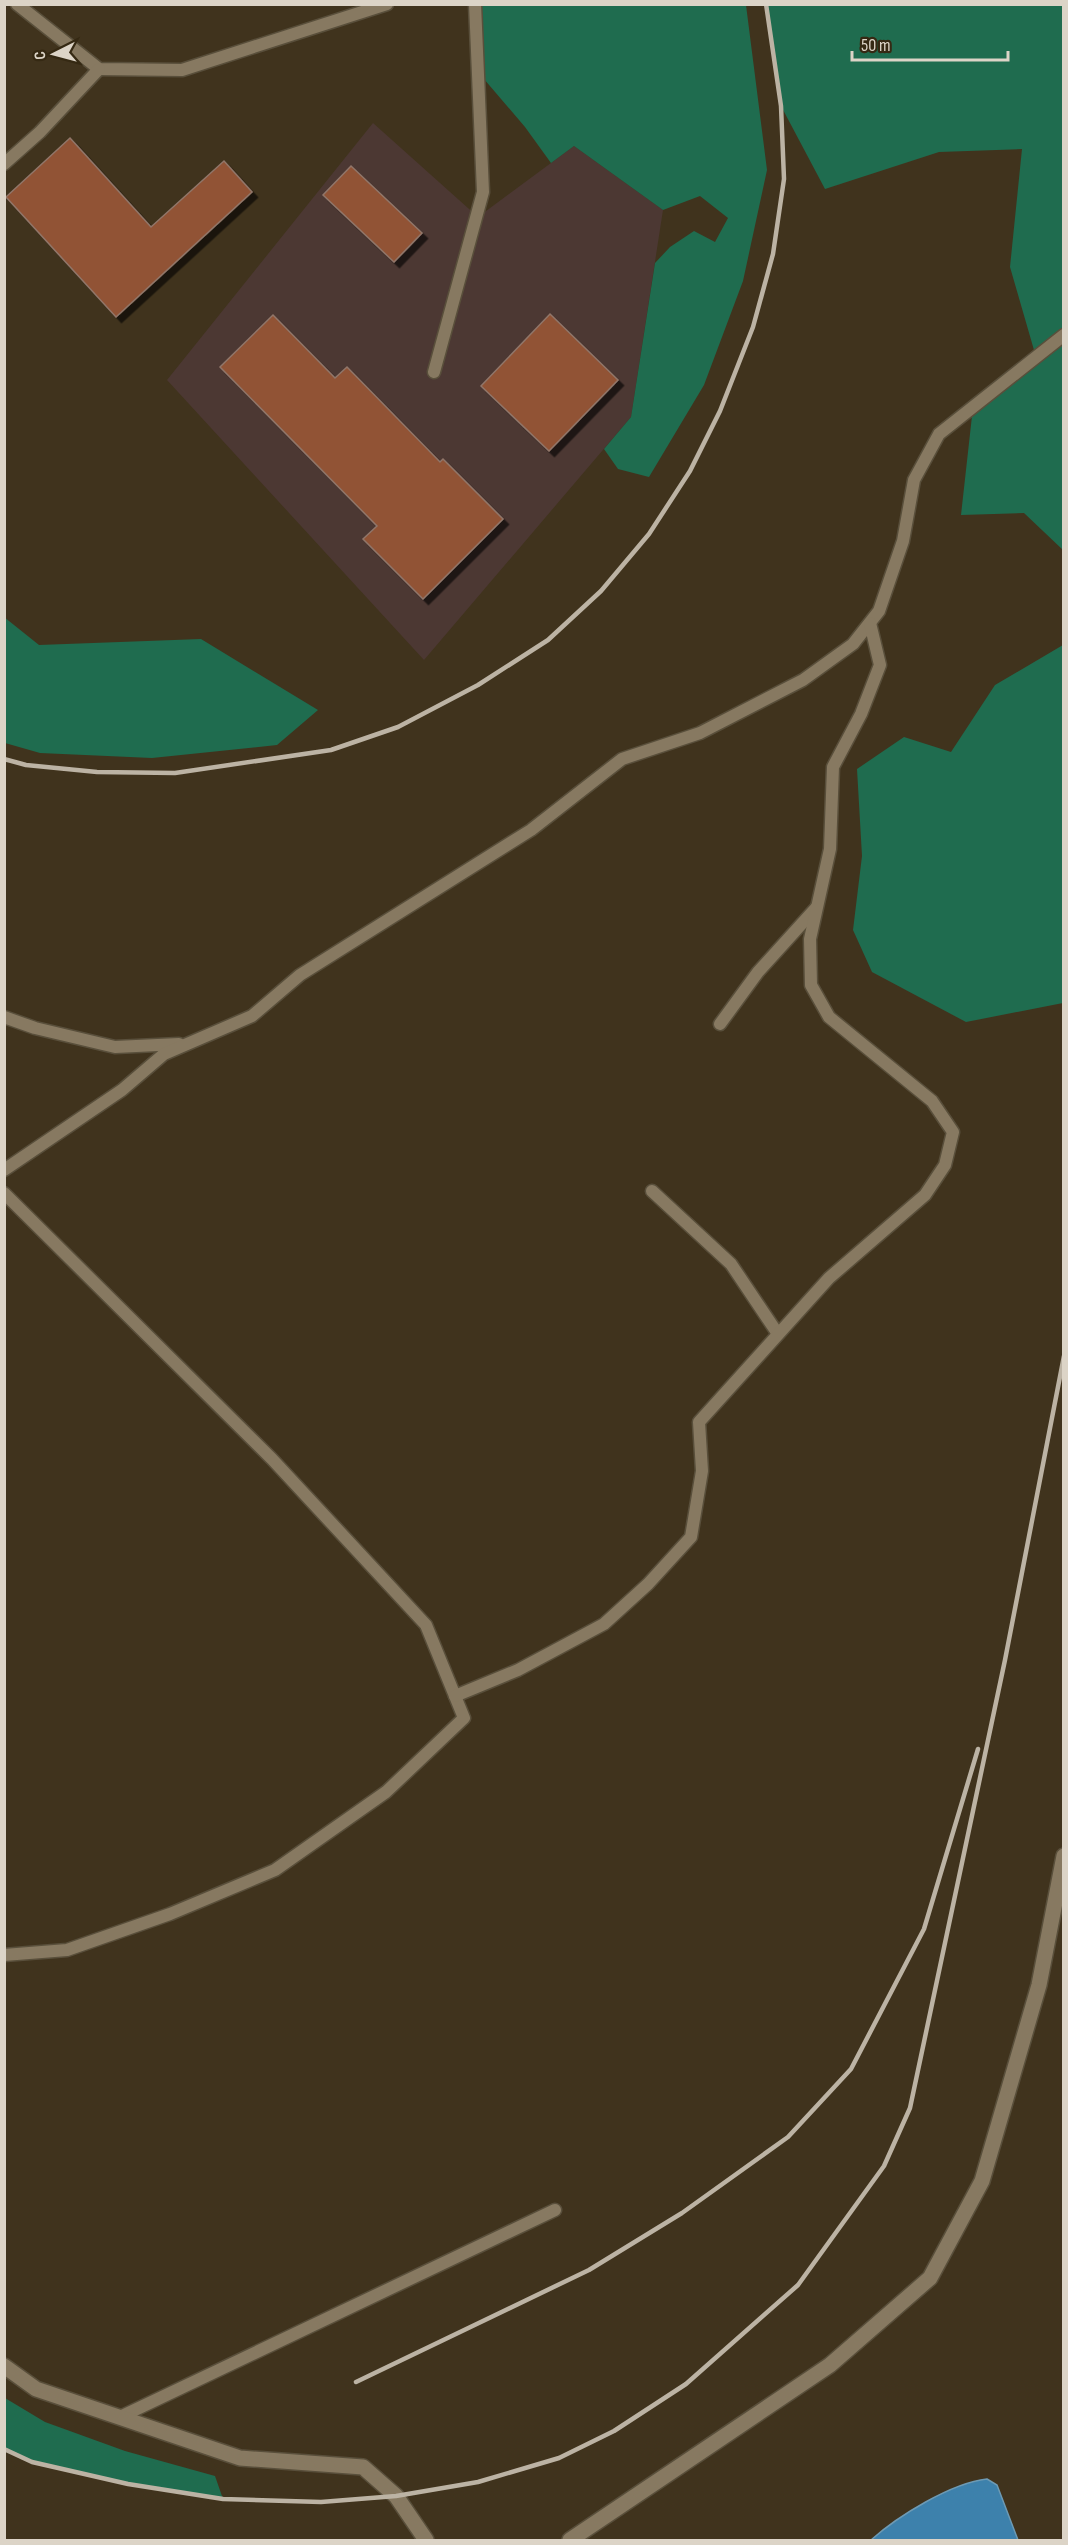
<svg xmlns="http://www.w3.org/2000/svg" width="1068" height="2545" viewBox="0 0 1068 2545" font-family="'Sofia Sans Condensed',sans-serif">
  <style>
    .industrial { fill: #4c3833 }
    .green { fill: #1f6c4f }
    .water { fill: #3d81ac; stroke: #6d9ab4; stroke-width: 1.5 }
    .building { fill: #915234; stroke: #917669; stroke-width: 1.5; filter: url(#shadow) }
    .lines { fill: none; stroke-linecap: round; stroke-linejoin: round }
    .service-casing { stroke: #594f3b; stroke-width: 15 }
    .minor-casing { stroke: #594f3b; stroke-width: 18 }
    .service { stroke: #877961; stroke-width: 12 }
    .minor { stroke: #877961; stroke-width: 15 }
    .rail { stroke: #bcb3a4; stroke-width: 4.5 }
  </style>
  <defs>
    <filter id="shadow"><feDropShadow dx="5.5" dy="5.5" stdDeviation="0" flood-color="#0009"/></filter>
  </defs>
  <rect width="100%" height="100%" fill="#40331d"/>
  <polygon class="industrial" points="373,123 478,217 574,146 663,210 631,417 424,660 167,380"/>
  <g class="green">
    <polygon points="475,5 746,5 767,170 743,281 704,385 649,477 618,469 604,449 631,417 655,263 670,247 694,231 715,242 728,218 700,196 663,210 574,146 551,163 525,127 478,72"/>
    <polygon points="766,5 1063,5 1063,550 1024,513 961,515 973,407 1036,357 1010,267 1022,149 939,152 825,189 781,106"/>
    <polygon points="4,617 39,645 201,639 318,710 277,745 152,758 40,753 5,743"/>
    <polygon points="1063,645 1063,1003 966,1022 872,972 853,930 862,856 857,769 904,737 951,752 995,685"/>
    <path d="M5,2398L45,2422L125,2451L215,2476L223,2499C150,2488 72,2480 5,2449Z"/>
  </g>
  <path class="water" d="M987,2479L997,2485L1018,2540H871C898,2516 951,2483 987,2479Z"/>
  <g class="building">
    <polygon points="70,138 151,227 224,161 252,192 116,317 6,197"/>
    <polygon points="351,166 422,233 394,262 323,195"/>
    <polygon points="550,314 618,380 549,451 481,386"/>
    <polygon points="273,315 335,378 347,367 440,462 443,459 503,519 423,599 363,539 377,526 220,367"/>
  </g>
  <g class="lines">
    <defs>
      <g id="service">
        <polyline points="17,4 99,69 182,70 387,4"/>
        <polyline points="4,164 40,132 99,69"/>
        <polyline points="434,372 483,192 475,4"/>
        <polyline points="4,1017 35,1028 115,1047 179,1044"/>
        <polyline points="720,1024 758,972 816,908"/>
        <polyline points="4,1170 122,1090 164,1054 252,1016 300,975 531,830 622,759 700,733 803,680 853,644 879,611 903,541 914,480 939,434 1064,335"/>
        <polyline points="652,1191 731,1264 778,1334"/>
        <polyline points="4,1193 272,1459 426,1625 464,1718 386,1792 275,1870 170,1914 67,1950 4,1955"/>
        <polyline points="455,1696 518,1670 604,1624 648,1584 691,1537 702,1471 699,1422 829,1278 925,1195 945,1165 953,1132 932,1101 829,1017 811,985 810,939 830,849 833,767 861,714 880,665 870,623"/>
        <polyline points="120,2417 555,2210"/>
      </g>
      <g id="minor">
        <polyline points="4,2366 36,2389 240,2458 363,2467 396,2496 426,2540"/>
        <polyline points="570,2540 830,2365 930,2278 982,2181 1039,1985 1064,1856"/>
      </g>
    </defs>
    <use href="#service" class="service-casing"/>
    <use href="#minor" class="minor-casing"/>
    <use href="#service" class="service"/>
    <use href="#minor" class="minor"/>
    <g class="rail">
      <polyline points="4,759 26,765 97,772 175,773 331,750 398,727 478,685 548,640 601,591 649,534 690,471 720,411 753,327 773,254 784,179 781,106 766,4"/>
      <polyline points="356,2382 589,2270 682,2213 788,2137 851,2069 924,1929 978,1749"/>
      <polyline points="4,2449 32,2462 128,2484 223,2499 321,2502 396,2496 478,2482 559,2458 614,2431 686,2384 798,2285 884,2166 910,2108 1005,1660 1064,1356"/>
    </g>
  </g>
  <rect width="1068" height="2545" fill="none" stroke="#dcd4c7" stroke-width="12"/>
  <g transform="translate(54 54) rotate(264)" stroke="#352913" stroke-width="4.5" paint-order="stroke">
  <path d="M0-4.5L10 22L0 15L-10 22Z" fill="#dcd4c7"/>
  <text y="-9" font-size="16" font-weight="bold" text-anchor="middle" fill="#dcd4c7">С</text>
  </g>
  <path d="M852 51v9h156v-9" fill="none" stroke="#dcd4c7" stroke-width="3"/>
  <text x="861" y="51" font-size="18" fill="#dcd4c7" stroke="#352913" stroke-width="4.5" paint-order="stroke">50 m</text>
</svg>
